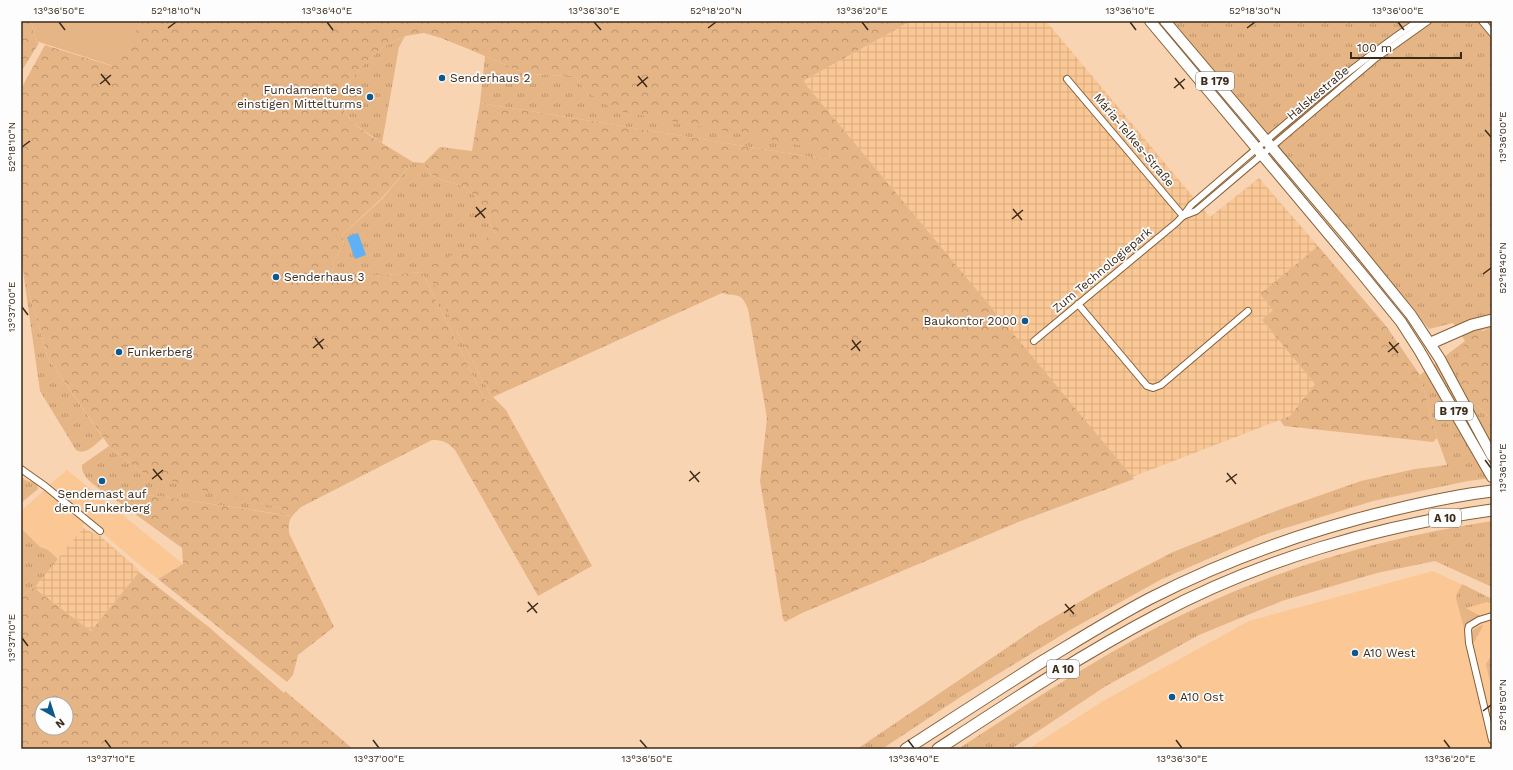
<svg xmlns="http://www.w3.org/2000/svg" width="1513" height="770" viewBox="0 0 1513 770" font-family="'Work Sans',sans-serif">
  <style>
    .built { fill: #fac795 }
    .industrial { fill: url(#industrial-grid) }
    .grass { fill: url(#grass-tufts) }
    .forest { fill: url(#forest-crowns); fill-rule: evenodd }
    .garden { fill: #e6b586 }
    .water { fill: #5eb1f4 }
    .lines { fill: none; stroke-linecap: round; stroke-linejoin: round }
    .minor-casing { stroke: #875f36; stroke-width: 8 }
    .primary-casing { stroke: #875f36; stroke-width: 12 }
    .motorway-casing { stroke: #875f36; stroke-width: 13 }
    .minor { stroke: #fff; stroke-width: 6 }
    .primary { stroke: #fff; stroke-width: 10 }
    .motorway { stroke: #fff; stroke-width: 11 }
    .ticks { fill: none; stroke: #3d2b1a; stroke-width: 1.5 }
    .poi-dot { fill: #0d598d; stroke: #fdfdfd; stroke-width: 1.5 }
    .labels { text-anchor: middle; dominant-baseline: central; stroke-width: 3.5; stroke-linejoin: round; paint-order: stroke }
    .shield { fill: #fdfdfd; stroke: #776a5e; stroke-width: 1 }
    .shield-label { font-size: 11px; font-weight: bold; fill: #3d2b1a }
    .poi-label { font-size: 12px; fill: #3d2b1a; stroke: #fdfdfd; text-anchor: start }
    .street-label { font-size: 12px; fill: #3d2b1a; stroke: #fdfdfd }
    .neatline { fill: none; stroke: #3d2b1a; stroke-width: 1.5 }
    .ticks-label { font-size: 10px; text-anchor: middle; fill: #3d2b1a }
  </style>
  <defs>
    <pattern id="industrial-grid" width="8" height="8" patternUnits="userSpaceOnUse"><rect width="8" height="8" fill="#fac795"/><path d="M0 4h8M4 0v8" fill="none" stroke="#d7ab80"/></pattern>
    <pattern id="grass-tufts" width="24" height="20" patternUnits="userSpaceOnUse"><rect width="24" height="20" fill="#e6b586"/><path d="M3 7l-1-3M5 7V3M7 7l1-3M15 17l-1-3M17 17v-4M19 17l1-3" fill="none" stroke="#bc936d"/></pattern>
    <pattern id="forest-crowns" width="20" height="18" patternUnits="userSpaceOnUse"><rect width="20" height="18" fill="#e6b586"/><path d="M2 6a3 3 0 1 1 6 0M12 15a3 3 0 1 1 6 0" fill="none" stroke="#bc936d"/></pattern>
  </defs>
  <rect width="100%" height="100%" fill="#f9d4b2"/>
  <g class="built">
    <polygon points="67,470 183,564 158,579 140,565 48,486"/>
    <polygon points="45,490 84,523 83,528 58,559 48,550 40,547 21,528 21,511"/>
    <polygon points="1433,571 1492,599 1492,749 1028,749 1105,700 1249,621"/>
  </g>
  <g class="industrial">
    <polygon points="911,21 1046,21 1210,217 1259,178 1318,246 1260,294 1274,310 1262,320 1315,384 1290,416 1132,477 803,81"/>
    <polygon points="83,528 100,536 138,569 139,572 91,631 34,588"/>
  </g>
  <g class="grass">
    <polygon points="1172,21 1492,21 1492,329 1482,330 1477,405 1492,420 1492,478 1468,481 1373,501 1263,535 1162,579 1070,630 962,696 882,749 857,749 1036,628 1096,592 1173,552 1281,509 1361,481 1415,469 1447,465 1437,438 1420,375 1465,341 1453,323 1429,329"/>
    <polygon points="405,36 399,47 382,143 354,124 342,109 346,86 362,66 383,47"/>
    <polygon points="485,56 527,74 575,76 587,92 829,151 830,158 823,159 480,103"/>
    <path d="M413,162L424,163C433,187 455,177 472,193C483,203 489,221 495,234L456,330L492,397L486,402L422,272L333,279L332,262L344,245L342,235L382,199Z"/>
    <path d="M23,271L48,358L103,438C95,444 86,456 76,450L40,391Z"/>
    <path d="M109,446L141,472L280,508L292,516L165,497L123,493L113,498C103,491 80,479 82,465Z"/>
    <polygon points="21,476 25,480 37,483 38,489 21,503"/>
    <path d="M1492,521V587L1435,561L1377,573L1282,601L1199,635L1106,686L1011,749H958C1016,711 1074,673 1135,639C1245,578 1367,540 1492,521Z"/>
    <polygon points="21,528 40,547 48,550 58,559 34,588 21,596"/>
    <polygon points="1462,584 1492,599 1492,604 1487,602 1466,608 1480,616 1468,622 1465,632 1456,598 1457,594"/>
    <polygon points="1482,625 1483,626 1473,644 1471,638 1473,630"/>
    <polygon points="1490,658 1492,658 1492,690 1486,664"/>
  </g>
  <g class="forest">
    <polygon points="21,21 31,21 36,41 39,43 21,72"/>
    <path d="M142,21H911L803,81L1134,479L1021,521L802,613L785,622L783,619L760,481L767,418L748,309C740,290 738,298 722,293L493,397L506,410L592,566L538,596L455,450C447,442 443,440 432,440L301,507C291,517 288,518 289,533L334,627L298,655L293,675L287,682L158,579L183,564L182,548L113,498L123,493L165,497L291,516L280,508L205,491L141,472L109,446L48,358L23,271L21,258V89L45,45L112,66ZM424,33L441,38L466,48L527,74L575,76L587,92L614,110L829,151L830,158L823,159L480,103L472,151L440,147L424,163C433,187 455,177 472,193C483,203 489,221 495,234L426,268L456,330L492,397L486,402L422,272L333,279L332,262L344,245L342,235L382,198L413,162L372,137L354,124L342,109L346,86L362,66L383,47L405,36Z"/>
    <polygon points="1318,246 1386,326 1420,375 1437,438 1433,442 1284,426 1280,420 1290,416 1315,384 1262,320 1273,310 1260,294"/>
    <path d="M1492,329V420C1480,408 1458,387 1456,369C1456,363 1459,354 1462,348C1468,337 1480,330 1492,329Z"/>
    <path d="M139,572L210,628L284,693L285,691L353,749H21V596L34,588L91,631ZM42,704H66V728H42Z"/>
  </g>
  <polygon class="garden" points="31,21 142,21 113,66 36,41"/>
  <polygon class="water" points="358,233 366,255 355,259 347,237"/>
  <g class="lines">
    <defs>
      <g id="minor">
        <polyline points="1482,21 1492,33"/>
        <polyline points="1067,79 1183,216"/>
        <polyline points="1183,216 1196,211 1376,58 1428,21"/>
        <polyline points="1078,304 1147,386 1153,388 1161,385 1248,311"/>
        <path d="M1034,341L1176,223L1183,216L1191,205C1265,142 1337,76 1418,21"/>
        <polyline points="21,469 45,486 100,531"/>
        <polyline points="1492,616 1479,620 1469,626 1468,630 1469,643 1492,740"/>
      </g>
      <g id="primary">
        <polyline points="1150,21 1362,274 1401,322 1419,350 1492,477"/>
        <polyline points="1165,21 1346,235 1411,315 1440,359 1492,456"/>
      </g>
      <g id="motorway">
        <polyline points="1431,343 1472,325 1492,320"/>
        <path d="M906,749C951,720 997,690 1043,661C1078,640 1113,618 1149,599C1227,559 1309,530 1393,510C1426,502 1459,495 1492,491"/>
        <path d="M938,749C1010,702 1081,655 1157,615C1259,560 1378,526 1492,510"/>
      </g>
    </defs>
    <use href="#minor" class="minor-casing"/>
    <use href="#primary" class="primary-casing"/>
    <use href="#motorway" class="motorway-casing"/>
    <use href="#minor" class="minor"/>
    <use href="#primary" class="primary"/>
    <use href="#motorway" class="motorway"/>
  </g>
  <path class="ticks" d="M59,22L65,30M327,22L333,30M594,22L601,30M862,22L868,30M1130,22L1136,30M1398,22L1404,30M168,28L176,22M708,28L716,22M1247,28L1255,22M101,74L110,85M638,76L647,87M1175,78L1184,89M100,84L111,75M637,86L648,77M1174,88L1185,79M1485,130L1491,137M22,147L30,141M476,207L485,218M1013,209L1022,220M475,217L486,208M1012,219L1023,210M1483,274L1491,268M22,307L28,315M315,338L323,349M852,340L860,351M1389,342L1398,353M313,348L324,339M851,350L861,341M1388,352L1399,343M1485,460L1491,468M153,469L162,480M690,471L699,482M1227,473L1236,484M152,479L163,470M689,481L700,472M1226,482L1237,474M528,602L537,613M1065,604L1074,614M527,612L538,603M1064,613L1075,605M22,638L28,646M1483,711L1491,705M105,740L111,748M373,740L379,748M640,740L647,748M908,740L914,748M1176,740L1182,748M1444,740L1450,748"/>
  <g class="poi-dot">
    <circle cx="442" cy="78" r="4"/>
    <circle cx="370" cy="97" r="4"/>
    <circle cx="276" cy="277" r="4"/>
    <circle cx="1025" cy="321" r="4"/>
    <circle cx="119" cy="352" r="4"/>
    <circle cx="102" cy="481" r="4"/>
    <circle cx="1355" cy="653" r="4"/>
    <circle cx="1172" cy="697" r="4"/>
  </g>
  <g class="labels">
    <g class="shield">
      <rect x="1196" y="72" width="38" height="18" rx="3"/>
      <rect x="1435" y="402" width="38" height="18" rx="3"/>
      <rect x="1429" y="509" width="32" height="18" rx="3"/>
      <rect x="1047" y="660" width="32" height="18" rx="3"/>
    </g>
    <g class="shield-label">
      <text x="1215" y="81">B 179</text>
      <text x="1454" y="411">B 179</text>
      <text x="1445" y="518">A 10</text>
      <text x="1063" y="669">A 10</text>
    </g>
    <g class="poi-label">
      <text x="450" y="78">Senderhaus 2</text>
      <text x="362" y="90" text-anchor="end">Fundamente des<tspan x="362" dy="14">einstigen Mittelturms</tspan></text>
      <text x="284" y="277">Senderhaus 3</text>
      <text x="1017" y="321" text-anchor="end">Baukontor 2000</text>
      <text x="127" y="352">Funkerberg</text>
      <text x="102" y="494" text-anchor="middle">Sendemast auf<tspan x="102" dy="14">dem Funkerberg</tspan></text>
      <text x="1363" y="653">A10 West</text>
      <text x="1180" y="697">A10 Ost</text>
    </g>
    <g class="street-label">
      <text transform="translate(1318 93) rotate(-40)">Halskestraße</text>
      <text transform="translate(1134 140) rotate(50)">Mária-Telkes-Straße</text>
      <text transform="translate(1102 270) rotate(-40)">Zum Technologiepark</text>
    </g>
  </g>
  <rect width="1513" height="770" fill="none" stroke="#fdfdfd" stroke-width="44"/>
  <g transform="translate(54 716) rotate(141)"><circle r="19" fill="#fdfdfd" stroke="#b0a9a2"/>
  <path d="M0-3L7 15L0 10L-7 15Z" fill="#0d598d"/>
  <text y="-6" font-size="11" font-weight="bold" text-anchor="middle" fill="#3d2b1a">N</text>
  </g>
  <path d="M1351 52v6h110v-6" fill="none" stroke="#3d2b1a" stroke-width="2"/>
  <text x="1357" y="52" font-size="12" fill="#3d2b1a" stroke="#fdfdfd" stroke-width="3" paint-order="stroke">100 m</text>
  <rect x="22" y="22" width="1469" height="726" class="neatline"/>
  <g class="ticks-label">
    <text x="59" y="14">13°36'50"E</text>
    <text x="176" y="14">52°18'10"N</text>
    <text x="327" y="14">13°36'40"E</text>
    <text x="594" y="14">13°36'30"E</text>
    <text x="716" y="14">52°18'20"N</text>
    <text x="862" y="14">13°36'20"E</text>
    <text x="1130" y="14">13°36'10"E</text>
    <text x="1255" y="14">52°18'30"N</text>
    <text x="1398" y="14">13°36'00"E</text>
    <text transform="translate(1502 137) rotate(-90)" y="4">13°36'00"E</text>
    <text transform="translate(11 147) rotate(-90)" y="4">52°18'10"N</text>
    <text transform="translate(1502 268) rotate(-90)" y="4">52°18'40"N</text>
    <text transform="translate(11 307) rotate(-90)" y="4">13°37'00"E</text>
    <text transform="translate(1502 468) rotate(-90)" y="4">13°36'10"E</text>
    <text transform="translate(11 638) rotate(-90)" y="4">13°37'10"E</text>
    <text transform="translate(1502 705) rotate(-90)" y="4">52°18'50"N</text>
    <text x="111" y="762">13°37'10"E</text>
    <text x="379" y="762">13°37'00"E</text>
    <text x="647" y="762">13°36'50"E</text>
    <text x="914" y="762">13°36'40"E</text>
    <text x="1182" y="762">13°36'30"E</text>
    <text x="1450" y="762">13°36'20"E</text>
  </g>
</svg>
